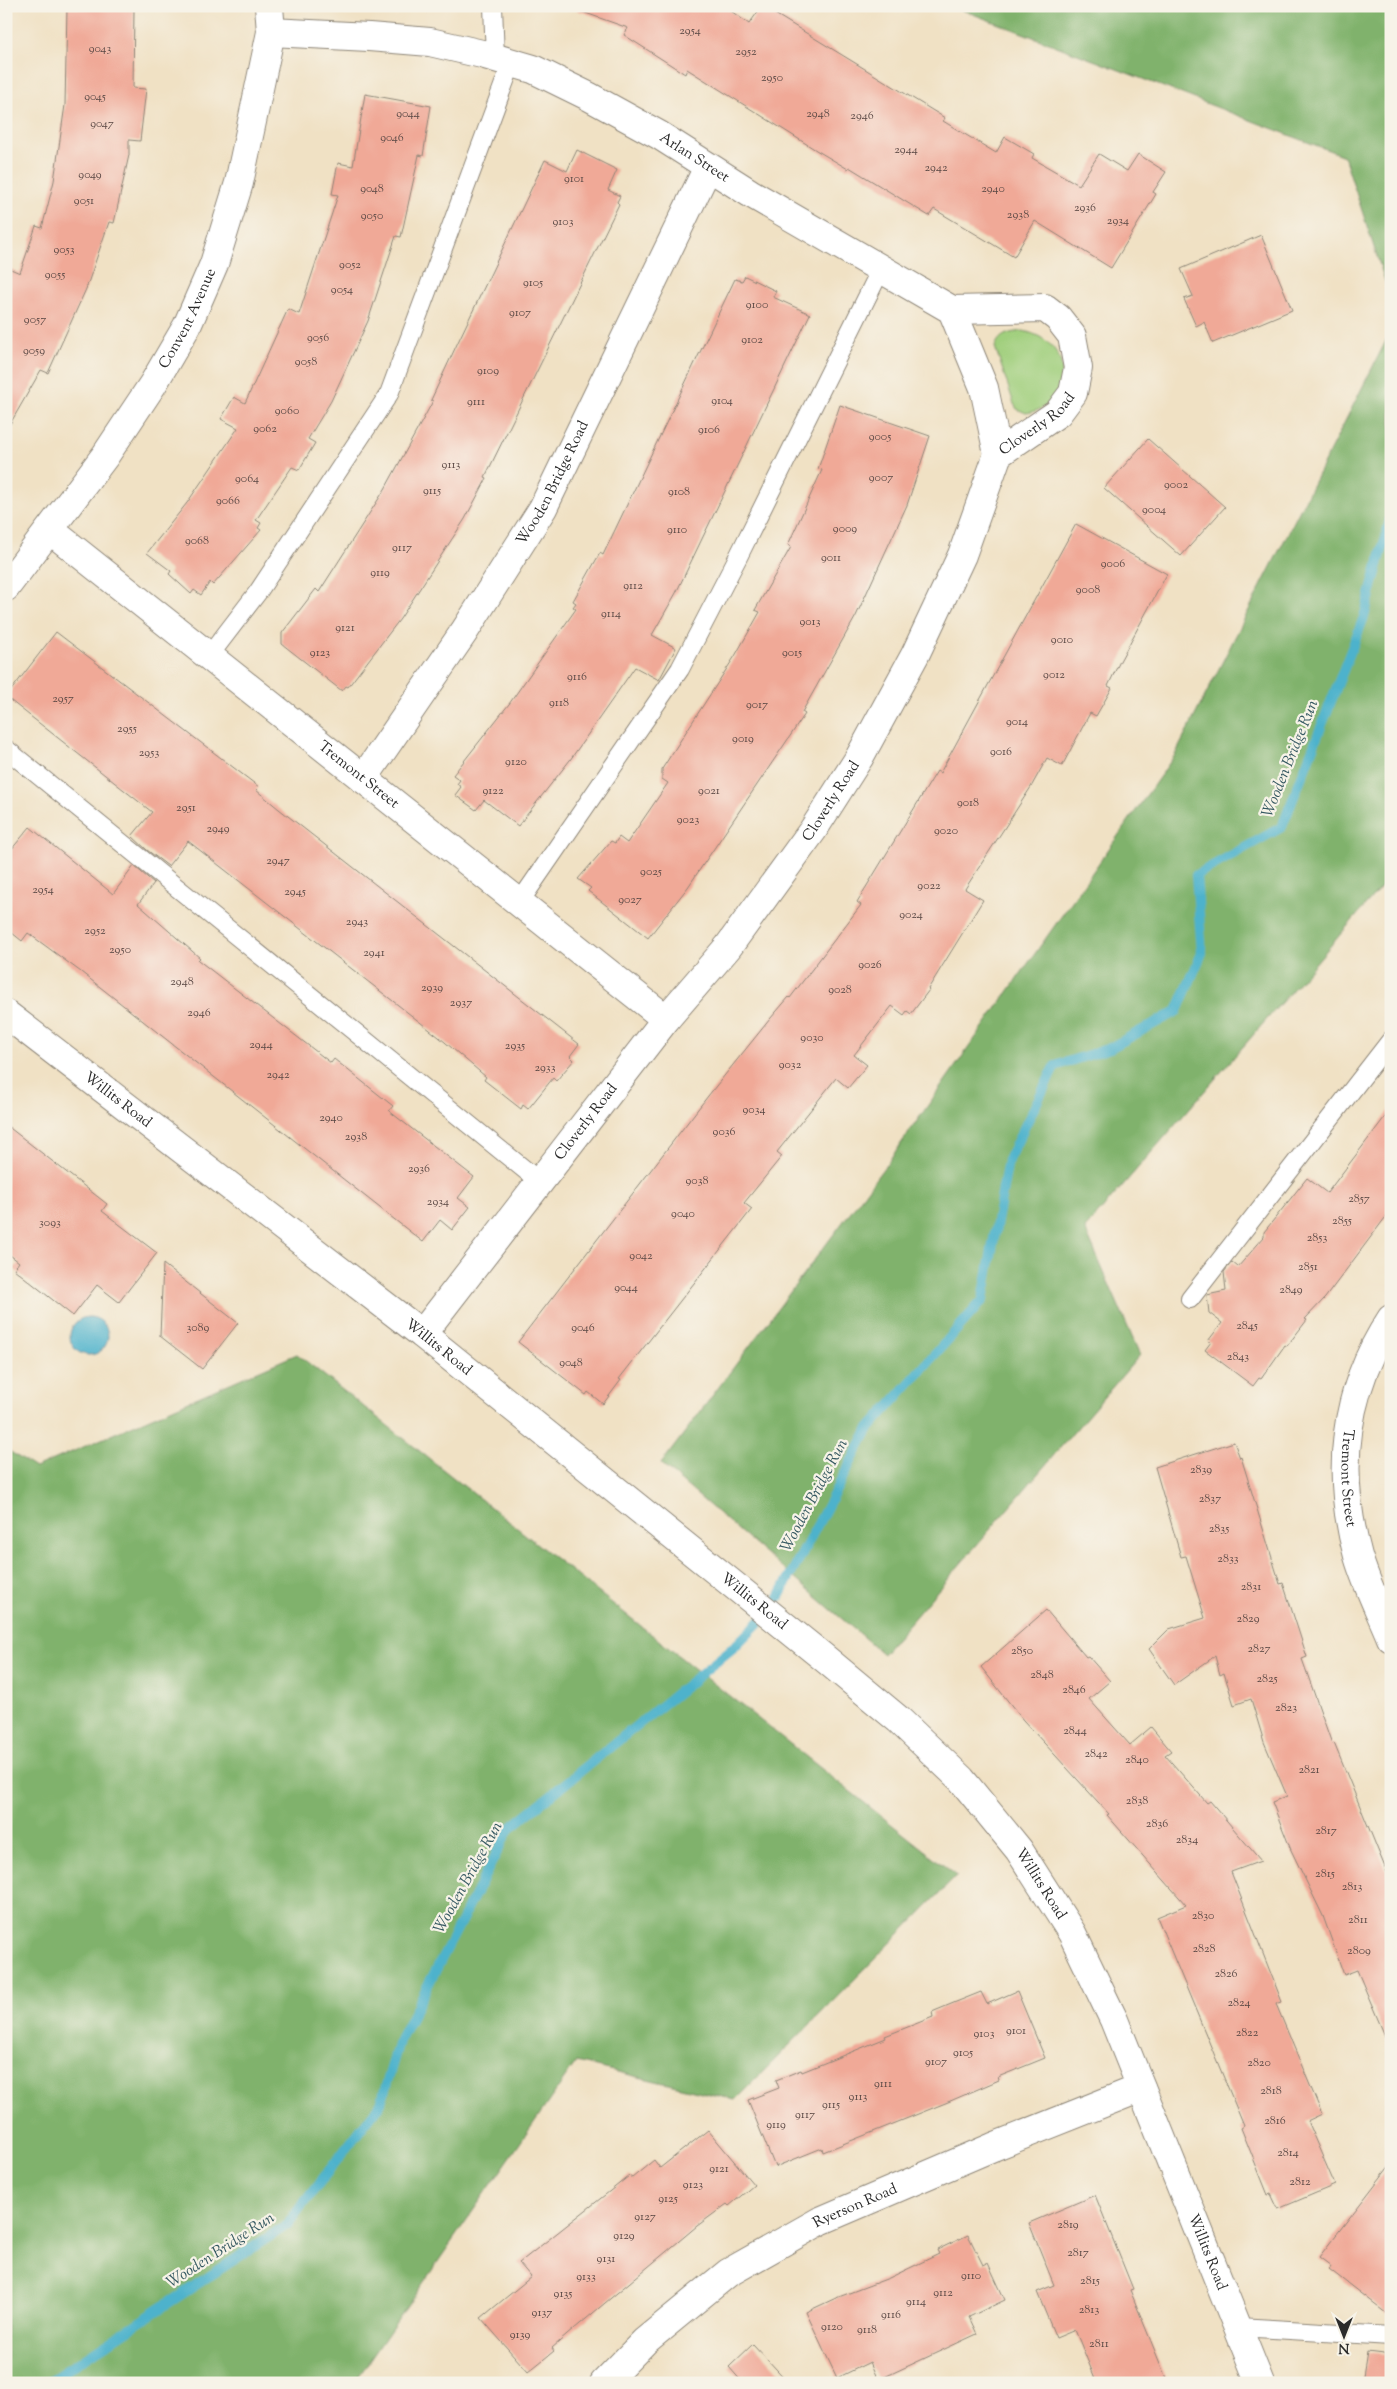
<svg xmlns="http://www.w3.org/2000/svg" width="1397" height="2389" viewBox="0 0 1397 2389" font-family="'Sorts Mill Goudy',serif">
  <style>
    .green { fill: #a0cf7d; stroke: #667d54 }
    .forest { fill: #80b26c; stroke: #566e4c }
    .water { fill: #4db2cc; stroke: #3c6e7c }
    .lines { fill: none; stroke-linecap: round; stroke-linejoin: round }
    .stream { stroke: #4db2cc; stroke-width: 10 }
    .building { fill: #f0a997 }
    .service-casing { stroke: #8e8678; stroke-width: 20 }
    .minor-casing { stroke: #8e8678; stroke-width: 30 }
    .tertiary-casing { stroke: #8e8678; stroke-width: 30 }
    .service { stroke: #fff; stroke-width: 18 }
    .minor { stroke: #fff; stroke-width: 28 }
    .tertiary { stroke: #fff; stroke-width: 28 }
    .labels { text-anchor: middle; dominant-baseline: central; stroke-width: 4.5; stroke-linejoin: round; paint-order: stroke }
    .number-label { font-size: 12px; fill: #5c4a46 }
    .street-label { font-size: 15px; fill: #2b2b2b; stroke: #f7f3e8 }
    .water-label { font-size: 16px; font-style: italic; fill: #375a63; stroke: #f7f3e8 }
  </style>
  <rect width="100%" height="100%" fill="#f7f3e8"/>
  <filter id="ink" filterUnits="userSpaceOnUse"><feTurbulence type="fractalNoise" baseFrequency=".02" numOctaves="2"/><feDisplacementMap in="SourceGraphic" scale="10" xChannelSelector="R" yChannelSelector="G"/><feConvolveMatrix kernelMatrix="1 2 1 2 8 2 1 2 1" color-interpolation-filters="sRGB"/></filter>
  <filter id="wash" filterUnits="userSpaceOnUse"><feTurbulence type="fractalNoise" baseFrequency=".0096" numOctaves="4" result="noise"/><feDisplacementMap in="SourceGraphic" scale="20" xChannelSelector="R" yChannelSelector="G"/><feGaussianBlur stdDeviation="1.12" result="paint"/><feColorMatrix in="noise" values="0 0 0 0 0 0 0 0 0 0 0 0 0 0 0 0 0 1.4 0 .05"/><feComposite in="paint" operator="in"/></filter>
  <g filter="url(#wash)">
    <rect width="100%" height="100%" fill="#f0e1c4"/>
    <path class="green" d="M1023,331C1078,342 1072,408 1026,413L1017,409L1014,404L995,347C1000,333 1010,333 1023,331Z"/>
    <g class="forest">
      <polygon points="952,6 1391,6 1391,299 1344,156"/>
      <polygon points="1391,331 1391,876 1085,1229 1140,1355 883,1654 661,1464 888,1162 1175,755"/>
      <polygon points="297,1354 957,1876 735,2100 576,2062 354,2383 6,2383 6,1449 35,1468"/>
    </g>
    <circle class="water" cx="89" cy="1336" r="19"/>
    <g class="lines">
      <polyline class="stream" points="47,2383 287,2225 381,2103 399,2041 509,1829 734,1647 773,1608 868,1430 983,1300 1008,1160 1055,1066 1110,1048 1177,1011 1202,953 1196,875 1282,827 1364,617 1391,517"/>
    </g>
    <g id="blocks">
      <g class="building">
        <polygon points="578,6 724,6 749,24 762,6 945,118 943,121 996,153 1005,137 1034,154 1032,158 1079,185 1099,154 1127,171 1138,154 1166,172 1153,192 1156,194 1111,268 1035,221 1014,257 934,209 929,216 849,167 848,169 816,150 687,69 685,74 624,35 628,28 577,10"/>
        <polygon points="67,8 134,9 133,88 146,89 140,141 129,140 129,155 114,223 109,222 86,289 48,373 41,370 6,431 6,267 20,273 36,226 42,228 54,181 65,105"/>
        <polygon points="365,94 431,106 423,156 419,155 401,237 396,236 368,321 331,401 308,439 315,443 299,470 292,467 256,520 261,523 258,528 261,530 213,585 210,582 201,595 194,590 191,594 169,574 171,571 147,553 187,503 238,428 221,419 234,397 245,403 288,309 299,314 338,195 332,194 338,163 353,166"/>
        <polygon points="577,150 617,170 608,190 620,196 617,202 619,204 485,477 487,478 465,519 400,619 348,687 346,686 342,691 282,644 282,633 316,589 319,592 385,489 433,401 431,400 458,342 545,160 567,171"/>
        <polygon points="1261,235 1292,310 1213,343 1204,322 1196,326 1184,299 1193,296 1181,269"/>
        <polygon points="745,276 776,291 773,297 810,314 676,593 652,635 676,648 659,680 635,667 570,760 518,826 484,800 476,810 455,795 461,787 457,784 460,780 453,775 509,704 576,609 573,607 576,603 573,601 600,553 603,555 735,279 742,281"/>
        <polygon points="840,405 930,436 907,505 856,616 802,712 805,714 688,887 648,938 588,891 591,888 578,879 611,841 615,843 619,837 627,843 668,783 662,779 662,769 735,656 760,612 755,610 791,547 788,545 822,470 818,469"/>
        <polygon points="1148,439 1225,507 1181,556 1104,488"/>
        <polygon points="1076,524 1167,574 1120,661 1108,686 1112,688 1096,716 1090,713 1062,766 1047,758 1031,787 965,889 983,900 928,989 929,990 911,1014 907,1011 904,1015 892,1006 854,1055 867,1065 848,1088 836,1078 777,1152 782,1156 744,1203 752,1209 619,1379 621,1380 603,1404 588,1392 586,1395 518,1342 708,1096 770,1019 789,997 790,998 861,905 857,902 937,771 940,773"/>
        <polygon points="56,632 259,787 256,790 279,809 579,1044 570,1056 574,1060 556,1081 553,1078 528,1109 523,1105 521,1109 484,1080 486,1077 439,1037 188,841 168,866 147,850 132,836 152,812 6,697"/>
        <polygon points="30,827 113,894 134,866 154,883 138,904 200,958 198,960 331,1063 334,1059 393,1106 389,1111 474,1177 458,1198 470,1207 452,1230 440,1220 423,1242 81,972 28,933 22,941 6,928 6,856"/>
        <polygon points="1391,1109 1391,1210 1325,1298 1305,1319 1307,1320 1287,1346 1285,1345 1261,1379 1259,1378 1253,1386 1205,1350 1211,1342 1208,1341 1222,1323 1209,1313 1207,1295 1226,1291 1224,1272 1232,1262 1238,1267 1264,1237 1264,1232 1307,1178 1327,1193"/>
        <polygon points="6,1125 107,1204 102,1211 157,1253 119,1302 97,1285 73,1316 14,1269 19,1262 6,1252"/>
        <polygon points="163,1264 238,1323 202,1369 160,1336"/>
        <polygon points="1234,1442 1240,1458 1241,1457 1280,1584 1283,1583 1307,1657 1302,1659 1332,1744 1334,1743 1391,1882 1391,2050 1357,1970 1344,1975 1323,1916 1291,1850 1272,1802 1287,1796 1264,1742 1251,1699 1234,1705 1224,1673 1220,1675 1215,1656 1174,1685 1149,1649 1169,1629 1205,1618 1186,1556 1181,1557 1155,1467"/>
        <polygon points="1046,1610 1086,1657 1088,1656 1110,1681 1089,1699 1130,1745 1151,1727 1171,1751 1165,1755 1207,1803 1210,1801 1261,1861 1231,1872 1282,2002 1276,2004 1322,2114 1307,2121 1335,2185 1278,2209 1271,2194 1268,2195 1241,2128 1244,2126 1157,1917 1186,1905 1107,1815 1109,1814 1023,1720 981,1667"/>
        <polygon points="1017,1991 1045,2058 998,2077 999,2080 948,2102 823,2152 822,2148 775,2167 748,2100 779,2088 776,2080 801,2070 802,2072 886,2038 885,2036 933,2017 932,2012 956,2002 981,1992 987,2004"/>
        <polygon points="708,2130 754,2185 729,2206 727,2204 697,2226 574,2329 552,2348 554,2351 528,2372 481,2318 531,2277 519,2263 629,2176 632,2178 654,2160 660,2168"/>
        <polygon points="1391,2164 1391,2317 1329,2269 1331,2266 1319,2257"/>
        <polygon points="1095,2195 1133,2289 1130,2290 1168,2383 1097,2383 1075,2330 1056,2338 1037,2292 1054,2285 1029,2223"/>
        <polygon points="968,2235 983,2265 988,2263 1005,2300 969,2317 977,2334 878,2380 870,2362 837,2378 806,2312 836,2298 889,2278 939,2254 937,2250"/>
        <polygon points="753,2344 789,2383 743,2383 729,2367"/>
        <polygon points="1367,2352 1391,2355 1391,2383 1362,2383"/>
      </g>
    </g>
  </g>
  <g filter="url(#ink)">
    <use href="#blocks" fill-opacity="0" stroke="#8e8678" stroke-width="1"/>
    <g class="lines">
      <defs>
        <g id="service">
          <polyline points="493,6 495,58"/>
          <polyline points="209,656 258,592 389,394 512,62"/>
          <polyline points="6,749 540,1182"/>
          <polyline points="519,903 680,669 738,557 881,269"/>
          <polyline points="1190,1299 1391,1040"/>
          <polyline points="1238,2327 1391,2336"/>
        </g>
        <g id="minor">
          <path id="s1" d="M271,32L369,37L430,42L482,54L533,69L588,96L659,135L750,193L952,310L984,388L998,454"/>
          <path id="s2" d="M50,530L666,1019"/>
          <path id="s3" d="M6,587L105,456L153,384L187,326L214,264L239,183L271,32L269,6"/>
          <path id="s4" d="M363,779L464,632L543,508L708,167"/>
          <path id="s5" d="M1391,1319C1343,1392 1335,1473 1358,1556C1366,1584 1380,1611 1391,1638"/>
          <path id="s6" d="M422,1334L666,1019L728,947L813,830L859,758L915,655L962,555L998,454L1058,413L1073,393L1078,368L1072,336L1058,318L1045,308L952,310"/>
          <path id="s7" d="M604,2383L645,2341L728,2273L820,2221L993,2147L1141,2088"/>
        </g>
        <g id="tertiary">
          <path id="s8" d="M6,1014L422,1334L823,1657L899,1720L961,1779L1019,1850L1072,1933L1114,2020L1260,2383"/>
        </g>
      </defs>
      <use href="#service" class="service-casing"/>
      <use href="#minor" class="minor-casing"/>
      <use href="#tertiary" class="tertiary-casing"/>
      <use href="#service" class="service"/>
      <use href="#minor" class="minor"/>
      <use href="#tertiary" class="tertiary"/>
    </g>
  </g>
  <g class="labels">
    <g class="number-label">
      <text x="690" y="31">2954</text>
      <text x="100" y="49">9043</text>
      <text x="746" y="52">2952</text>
      <text x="772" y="78">2950</text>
      <text x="95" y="97">9045</text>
      <text x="408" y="114">9044</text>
      <text x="818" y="114">2948</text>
      <text x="862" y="116">2946</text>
      <text x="102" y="124">9047</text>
      <text x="392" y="138">9046</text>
      <text x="906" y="150">2944</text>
      <text x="936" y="168">2942</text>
      <text x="90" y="175">9049</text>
      <text x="574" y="179">9101</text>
      <text x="372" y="189">9048</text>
      <text x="993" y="189">2940</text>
      <text x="84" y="201">9051</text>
      <text x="1085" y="208">2936</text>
      <text x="1018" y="215">2938</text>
      <text x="372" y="216">9050</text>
      <text x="1118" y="221">2934</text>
      <text x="563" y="222">9103</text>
      <text x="64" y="250">9053</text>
      <text x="350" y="265">9052</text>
      <text x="55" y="275">9055</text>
      <text x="533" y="283">9105</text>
      <text x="342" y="290">9054</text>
      <text x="757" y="305">9100</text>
      <text x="520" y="313">9107</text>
      <text x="35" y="320">9057</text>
      <text x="318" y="338">9056</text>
      <text x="752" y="340">9102</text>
      <text x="34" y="351">9059</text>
      <text x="306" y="362">9058</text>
      <text x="488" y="371">9109</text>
      <text x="722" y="401">9104</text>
      <text x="476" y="402">9111</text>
      <text x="287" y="411">9060</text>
      <text x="265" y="429">9062</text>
      <text x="709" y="430">9106</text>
      <text x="880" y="437">9005</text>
      <text x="451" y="465">9113</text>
      <text x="881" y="478">9007</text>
      <text x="247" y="479">9064</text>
      <text x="1176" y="485">9002</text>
      <text x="432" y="491">9115</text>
      <text x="679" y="492">9108</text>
      <text x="228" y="501">9066</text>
      <text x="1154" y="510">9004</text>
      <text x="845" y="529">9009</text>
      <text x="677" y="530">9110</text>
      <text x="197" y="541">9068</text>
      <text x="402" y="548">9117</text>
      <text x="831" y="558">9011</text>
      <text x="1113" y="564">9006</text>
      <text x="380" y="573">9119</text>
      <text x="633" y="586">9112</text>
      <text x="1088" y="590">9008</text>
      <text x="611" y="614">9114</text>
      <text x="810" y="622">9013</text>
      <text x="345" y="628">9121</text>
      <text x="1062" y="640">9010</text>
      <text x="320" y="653">9123</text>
      <text x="792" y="653">9015</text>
      <text x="1054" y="675">9012</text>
      <text x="577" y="677">9116</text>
      <text x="63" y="699">2957</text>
      <text x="559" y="703">9118</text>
      <text x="757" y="705">9017</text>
      <text x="1017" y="722">9014</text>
      <text x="127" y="729">2955</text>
      <text x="743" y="739">9019</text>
      <text x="1001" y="752">9016</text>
      <text x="149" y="753">2953</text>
      <text x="516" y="762">9120</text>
      <text x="493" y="791">9122</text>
      <text x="709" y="791">9021</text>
      <text x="968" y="803">9018</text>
      <text x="186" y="808">2951</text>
      <text x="688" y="820">9023</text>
      <text x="218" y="829">2949</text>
      <text x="946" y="831">9020</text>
      <text x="278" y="861">2947</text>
      <text x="651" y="872">9025</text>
      <text x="929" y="886">9022</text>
      <text x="43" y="890">2954</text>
      <text x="295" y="892">2945</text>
      <text x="630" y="900">9027</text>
      <text x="911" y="915">9024</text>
      <text x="357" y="922">2943</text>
      <text x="95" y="931">2952</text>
      <text x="120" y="950">2950</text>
      <text x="374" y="953">2941</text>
      <text x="870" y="965">9026</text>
      <text x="182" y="982">2948</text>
      <text x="432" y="988">2939</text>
      <text x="840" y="990">9028</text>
      <text x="461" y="1003">2937</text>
      <text x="199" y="1013">2946</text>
      <text x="812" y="1038">9030</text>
      <text x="261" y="1045">2944</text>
      <text x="515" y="1046">2935</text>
      <text x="790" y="1065">9032</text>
      <text x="545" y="1068">2933</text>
      <text x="278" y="1075">2942</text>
      <text x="754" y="1110">9034</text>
      <text x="331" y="1118">2940</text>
      <text x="724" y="1132">9036</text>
      <text x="356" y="1137">2938</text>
      <text x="419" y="1169">2936</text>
      <text x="697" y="1181">9038</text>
      <text x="1359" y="1199">2857</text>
      <text x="438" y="1202">2934</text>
      <text x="683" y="1214">9040</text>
      <text x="1342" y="1221">2855</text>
      <text x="50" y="1223">3093</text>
      <text x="1317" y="1238">2853</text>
      <text x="641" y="1256">9042</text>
      <text x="1308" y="1267">2851</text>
      <text x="626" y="1288">9044</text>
      <text x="1291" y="1290">2849</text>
      <text x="1247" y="1326">2845</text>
      <text x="198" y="1328">3089</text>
      <text x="583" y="1328">9046</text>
      <text x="1238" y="1357">2843</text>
      <text x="571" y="1363">9048</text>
      <text x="1201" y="1470">2839</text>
      <text x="1210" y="1499">2837</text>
      <text x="1219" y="1529">2835</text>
      <text x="1228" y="1559">2833</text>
      <text x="1251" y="1587">2831</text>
      <text x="1248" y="1619">2829</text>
      <text x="1259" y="1649">2827</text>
      <text x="1022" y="1651">2850</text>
      <text x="1042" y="1675">2848</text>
      <text x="1267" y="1679">2825</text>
      <text x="1074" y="1690">2846</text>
      <text x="1286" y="1708">2823</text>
      <text x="1075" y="1731">2844</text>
      <text x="1096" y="1754">2842</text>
      <text x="1137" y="1760">2840</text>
      <text x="1309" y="1770">2821</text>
      <text x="1137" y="1801">2838</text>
      <text x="1157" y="1824">2836</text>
      <text x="1326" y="1831">2817</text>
      <text x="1187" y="1840">2834</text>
      <text x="1325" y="1874">2815</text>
      <text x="1352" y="1887">2813</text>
      <text x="1203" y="1916">2830</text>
      <text x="1358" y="1920">2811</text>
      <text x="1204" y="1949">2828</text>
      <text x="1359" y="1951">2809</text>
      <text x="1226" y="1974">2826</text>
      <text x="1239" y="2003">2824</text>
      <text x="1016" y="2031">9101</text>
      <text x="1247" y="2033">2822</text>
      <text x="984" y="2034">9103</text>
      <text x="963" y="2053">9105</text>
      <text x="936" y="2062">9107</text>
      <text x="1259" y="2063">2820</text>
      <text x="883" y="2084">9111</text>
      <text x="1271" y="2091">2818</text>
      <text x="858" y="2097">9113</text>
      <text x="831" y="2105">9115</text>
      <text x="805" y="2115">9117</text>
      <text x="1275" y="2121">2816</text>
      <text x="776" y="2125">9119</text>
      <text x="1288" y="2153">2814</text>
      <text x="719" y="2169">9121</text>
      <text x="1300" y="2182">2812</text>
      <text x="693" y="2185">9123</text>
      <text x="668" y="2199">9125</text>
      <text x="645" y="2217">9127</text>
      <text x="1068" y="2225">2819</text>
      <text x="624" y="2236">9129</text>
      <text x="1078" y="2253">2817</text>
      <text x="606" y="2259">9131</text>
      <text x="971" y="2276">9110</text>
      <text x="586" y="2277">9133</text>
      <text x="1090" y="2281">2815</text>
      <text x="943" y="2293">9112</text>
      <text x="563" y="2294">9135</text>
      <text x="916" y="2302">9114</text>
      <text x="1089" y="2310">2813</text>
      <text x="542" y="2313">9137</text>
      <text x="891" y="2315">9116</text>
      <text x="832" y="2327">9120</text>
      <text x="867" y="2330">9118</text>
      <text x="520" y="2335">9139</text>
      <text x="1099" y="2344">2811</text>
    </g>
    <g class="street-label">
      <text stroke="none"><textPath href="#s1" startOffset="450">Arlan Street</textPath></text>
      <text stroke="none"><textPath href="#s3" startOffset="325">Convent Avenue</textPath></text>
      <text stroke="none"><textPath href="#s6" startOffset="1108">Cloverly Road</textPath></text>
      <text stroke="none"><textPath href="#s4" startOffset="352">Wooden Bridge Road</textPath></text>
      <text stroke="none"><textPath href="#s2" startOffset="394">Tremont Street</textPath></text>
      <text stroke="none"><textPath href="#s6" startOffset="672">Cloverly Road</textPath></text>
      <text stroke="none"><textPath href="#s8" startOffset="141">Willits Road</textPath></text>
      <text stroke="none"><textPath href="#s6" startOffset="268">Cloverly Road</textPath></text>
      <text stroke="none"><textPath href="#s8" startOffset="546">Willits Road</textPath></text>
      <text stroke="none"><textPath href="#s5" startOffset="168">Tremont Street</textPath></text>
      <text stroke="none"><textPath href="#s8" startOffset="951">Willits Road</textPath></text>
      <text stroke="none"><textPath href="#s8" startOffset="1356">Willits Road</textPath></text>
      <text stroke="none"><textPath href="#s7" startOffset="310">Ryerson Road</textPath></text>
      <text stroke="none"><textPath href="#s8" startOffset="1761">Willits Road</textPath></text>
    </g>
    <g class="water-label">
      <text transform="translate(1291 759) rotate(-68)">Wooden Bridge Run</text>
      <text transform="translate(815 1496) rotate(-62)">Wooden Bridge Run</text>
      <text transform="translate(469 1878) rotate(-61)">Wooden Bridge Run</text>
      <text transform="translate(221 2251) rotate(-33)">Wooden Bridge Run</text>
    </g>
  </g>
  <rect width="1397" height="2389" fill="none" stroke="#f7f3e8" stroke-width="25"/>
  <g transform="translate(1344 2336) rotate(180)" stroke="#f7f3e8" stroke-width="4" paint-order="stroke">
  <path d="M0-4L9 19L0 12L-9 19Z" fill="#2b2b2b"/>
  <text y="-8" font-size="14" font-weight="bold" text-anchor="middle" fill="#2b2b2b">N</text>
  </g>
</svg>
